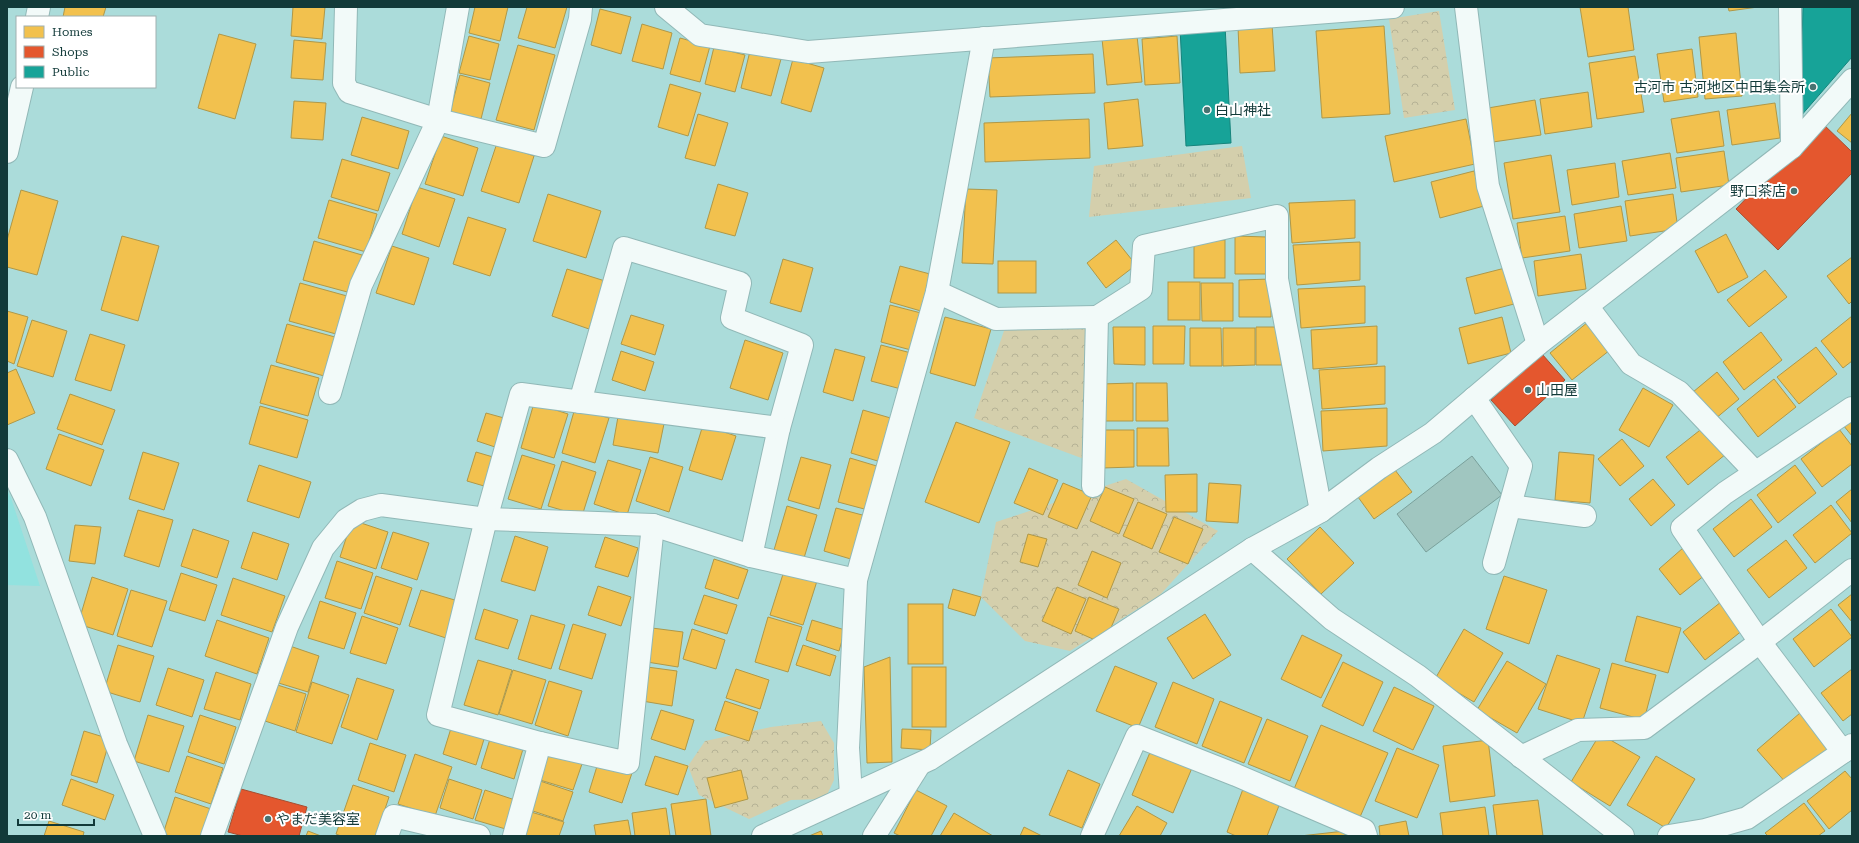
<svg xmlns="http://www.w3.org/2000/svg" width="1859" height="843" viewBox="0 0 1859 843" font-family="'Roboto Serif','Noto Sans JP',serif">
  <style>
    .built { fill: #92e2df }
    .grass { fill: url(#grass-tufts) }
    .forest { fill: url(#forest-crowns) }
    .homes { fill: #f2c14e; stroke: #af9848 }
    .shops { fill: #e4572e; stroke: #a54e31 }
    .public { fill: #17a398; stroke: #16847c }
    .building { fill: #a0c6c0; stroke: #7aa09b }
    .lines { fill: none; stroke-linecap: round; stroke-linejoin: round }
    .minor-casing { stroke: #91b8b7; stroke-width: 24 }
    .tertiary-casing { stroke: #91b8b7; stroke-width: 24 }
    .minor { stroke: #f2faf9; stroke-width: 22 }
    .tertiary { stroke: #f2faf9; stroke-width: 22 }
    .poi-dot { fill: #487371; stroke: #fff; stroke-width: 1.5 }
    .labels { text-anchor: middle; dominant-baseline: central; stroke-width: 4; stroke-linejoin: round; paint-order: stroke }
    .poi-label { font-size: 14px; fill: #123a39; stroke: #fff; text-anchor: start }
  </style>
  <defs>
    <pattern id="grass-tufts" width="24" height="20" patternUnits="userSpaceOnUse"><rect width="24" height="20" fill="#d4cfac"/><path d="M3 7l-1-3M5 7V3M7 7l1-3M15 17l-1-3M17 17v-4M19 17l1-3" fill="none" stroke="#b5b295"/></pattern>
    <pattern id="forest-crowns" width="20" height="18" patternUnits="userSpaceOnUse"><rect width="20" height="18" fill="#d4cfac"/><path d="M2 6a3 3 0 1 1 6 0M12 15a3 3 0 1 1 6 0" fill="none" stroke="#b5b295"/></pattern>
  </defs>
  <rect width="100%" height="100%" fill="#abdcda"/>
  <polygon class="built" points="7,490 11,498 40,586 7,585"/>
  <polygon class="grass" points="1242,146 1251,198 1089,217 1094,166"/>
  <g class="forest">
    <polygon points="1439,11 1455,110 1404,118 1389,19"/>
    <polygon points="1006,325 1090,327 1084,459 974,418"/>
    <polygon points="1126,479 1218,531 1160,595 1070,651 1025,641 981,597 996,522"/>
    <polygon points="821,721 834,743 834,780 825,799 791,800 749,819 699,795 688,766 705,741 771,727"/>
  </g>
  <g class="homes">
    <polygon points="65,7 106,7 103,17 63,17"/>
    <polygon points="293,7 325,7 322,39 291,36"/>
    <polygon points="475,7 508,7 500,41 469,33"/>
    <polygon points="527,7 567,7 555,48 518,38"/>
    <polygon points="1580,7 1628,7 1634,50 1588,57"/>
    <polygon points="1728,7 1758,7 1729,11"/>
    <polygon points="600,9 631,17 621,54 591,45"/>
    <polygon points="642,24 672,33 663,69 632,61"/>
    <polygon points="1272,24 1275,71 1240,73 1238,27"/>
    <polygon points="1384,26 1390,114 1322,118 1316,31"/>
    <polygon points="1736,33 1742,96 1705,99 1699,37"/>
    <polygon points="219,34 256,44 235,119 198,108"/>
    <polygon points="469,36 499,44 490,80 459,73"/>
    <polygon points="1137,36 1142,82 1107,85 1102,39"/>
    <polygon points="1177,36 1180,83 1145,85 1142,39"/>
    <polygon points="680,38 710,46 700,82 670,74"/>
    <polygon points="294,40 326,43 323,80 291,78"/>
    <polygon points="518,45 555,55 534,130 496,120"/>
    <polygon points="714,47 745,55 735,92 705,84"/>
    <polygon points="1692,49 1698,97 1664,102 1657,54"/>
    <polygon points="750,51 781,59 771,96 741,88"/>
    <polygon points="1093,54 1095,93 990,97 988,58"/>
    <polygon points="1635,56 1644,112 1597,119 1589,63"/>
    <polygon points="793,59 824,68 811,112 781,103"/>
    <polygon points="460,75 490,83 481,119 450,112"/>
    <polygon points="670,84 701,93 688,136 658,127"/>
    <polygon points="1588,92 1592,127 1545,134 1540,99"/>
    <polygon points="1138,99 1143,146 1108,149 1104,103"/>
    <polygon points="1535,100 1541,135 1493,142 1488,108"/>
    <polygon points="294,101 326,103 323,140 291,138"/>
    <polygon points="1775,103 1780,138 1732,145 1727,110"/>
    <polygon points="1719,111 1724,146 1677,153 1671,119"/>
    <polygon points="1852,113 1852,143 1837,131"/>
    <polygon points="698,114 728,123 715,166 685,158"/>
    <polygon points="362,117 409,131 398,169 351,155"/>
    <polygon points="1089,119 1090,158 985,162 984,123"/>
    <polygon points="1466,119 1475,164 1394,182 1385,136"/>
    <polygon points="441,136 478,148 463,196 425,184"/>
    <polygon points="497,143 534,156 519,203 481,191"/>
    <polygon points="1724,151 1729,185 1681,192 1676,158"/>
    <polygon points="1670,153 1676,188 1628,195 1622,161"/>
    <polygon points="1551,155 1560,212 1513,219 1504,163"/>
    <polygon points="342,159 390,173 378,211 331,197"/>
    <polygon points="1615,163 1619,197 1572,205 1567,170"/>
    <polygon points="1474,171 1484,206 1440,218 1431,182"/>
    <polygon points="718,184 748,193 735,236 705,228"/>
    <polygon points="417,187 455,199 439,247 402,234"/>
    <polygon points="966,189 997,190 993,264 962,263"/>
    <polygon points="21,190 58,201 37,275 7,267 7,240"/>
    <polygon points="548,194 601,211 586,258 533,241"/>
    <polygon points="1673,194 1678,229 1630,236 1625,201"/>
    <polygon points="329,200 377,214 366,252 318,238"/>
    <polygon points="1355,200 1355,238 1292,243 1289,203"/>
    <polygon points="1621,206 1627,241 1579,248 1574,214"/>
    <polygon points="1565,216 1570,251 1522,258 1517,223"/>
    <polygon points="468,217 506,229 490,276 453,264"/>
    <polygon points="1726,234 1748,277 1718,293 1695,251"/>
    <polygon points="122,236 159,246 138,321 101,310"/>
    <polygon points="1235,236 1267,237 1267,274 1235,274"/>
    <polygon points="1116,240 1136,265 1106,288 1087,263"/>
    <rect x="1194" y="240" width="31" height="38"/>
    <polygon points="314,241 362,255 351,293 303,280"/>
    <polygon points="1360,242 1360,280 1297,285 1293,245"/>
    <polygon points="392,246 429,258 414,305 376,293"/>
    <polygon points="1581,254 1586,289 1538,296 1534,261"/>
    <polygon points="1852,257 1852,301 1849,304 1827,276"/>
    <polygon points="783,259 813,268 801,312 770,303"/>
    <rect x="998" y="261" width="38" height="32"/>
    <polygon points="900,266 930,274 921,311 890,302"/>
    <polygon points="1509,267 1518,303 1475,314 1466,278"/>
    <polygon points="567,269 605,281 589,329 552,316"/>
    <polygon points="1765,270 1787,297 1749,327 1727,300"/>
    <polygon points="1271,279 1271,317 1239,317 1239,280"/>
    <rect x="1168" y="282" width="32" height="38"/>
    <polygon points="300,283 347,296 336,334 289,321"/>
    <polygon points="1201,283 1233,283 1233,321 1202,321"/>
    <polygon points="1365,286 1365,323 1301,328 1298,289"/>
    <polygon points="890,305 921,313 911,350 881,342"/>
    <polygon points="7,311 28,317 14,364 7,361"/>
    <polygon points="631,315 664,325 655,355 621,344"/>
    <polygon points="1852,316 1852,361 1843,368 1821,341"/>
    <polygon points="945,317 991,329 975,386 930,373"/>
    <polygon points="1502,317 1511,353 1468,364 1459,328"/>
    <polygon points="32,320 67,331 53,377 17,366"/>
    <polygon points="1588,322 1610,350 1572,380 1550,353"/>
    <polygon points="287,324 335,337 324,376 276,362"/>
    <polygon points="1153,326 1185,326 1184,364 1153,364"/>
    <polygon points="1377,326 1377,364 1313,369 1311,330"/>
    <polygon points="1113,327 1145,327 1145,365 1114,364"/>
    <polygon points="1256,327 1279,327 1288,365 1256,365"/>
    <polygon points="1190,328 1221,328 1222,366 1190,366"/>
    <polygon points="1223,328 1255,328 1255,365 1223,366"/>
    <polygon points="1761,332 1782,360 1744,390 1723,362"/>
    <polygon points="90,334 125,345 111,391 75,380"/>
    <polygon points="745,340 783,353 768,400 730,388"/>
    <polygon points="881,345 911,353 901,389 871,381"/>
    <polygon points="1816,347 1837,374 1799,404 1777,377"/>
    <polygon points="835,349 865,357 853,401 823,392"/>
    <polygon points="621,351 654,362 645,391 612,380"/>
    <polygon points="271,365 319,378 308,416 260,403"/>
    <polygon points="1385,366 1385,404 1322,409 1319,370"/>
    <polygon points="16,369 35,413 7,425 7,373"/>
    <polygon points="1717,372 1739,399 1715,419 1693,392"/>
    <polygon points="1774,379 1796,407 1758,437 1737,409"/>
    <polygon points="1133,383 1133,421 1101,421 1101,384"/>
    <polygon points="1136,383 1167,383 1168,421 1136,421"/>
    <polygon points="1643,388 1673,405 1649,447 1619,430"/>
    <polygon points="70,394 115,410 102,445 57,429"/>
    <polygon points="534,403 568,414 554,458 521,448"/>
    <polygon points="260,406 308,420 297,458 249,444"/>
    <polygon points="575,408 609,418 595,463 562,453"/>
    <polygon points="1387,408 1387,446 1323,451 1321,411"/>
    <polygon points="863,410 894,419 881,462 851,453"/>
    <polygon points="619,411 665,419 658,453 613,445"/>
    <polygon points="486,413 504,418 495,447 477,441"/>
    <polygon points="1852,418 1852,436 1843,425"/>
    <polygon points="956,422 1010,442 979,523 925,502"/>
    <polygon points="703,425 736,436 722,480 689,470"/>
    <polygon points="1704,427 1726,454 1688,485 1666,457"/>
    <polygon points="1137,428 1168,428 1169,466 1137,466"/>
    <polygon points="1839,429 1852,446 1852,464 1822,487 1801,459"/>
    <polygon points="1102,430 1134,430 1134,467 1102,468"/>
    <polygon points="59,434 104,450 91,486 46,469"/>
    <polygon points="1622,439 1644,466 1620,486 1598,459"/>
    <polygon points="143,452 179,463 164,510 129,499"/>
    <polygon points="476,452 493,457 484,486 467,481"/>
    <polygon points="1559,452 1594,455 1590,503 1555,500"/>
    <polygon points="522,455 555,465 541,509 508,499"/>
    <polygon points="650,457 683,467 669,512 636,501"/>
    <polygon points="801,457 831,465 819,509 788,500"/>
    <polygon points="850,458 880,467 868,510 838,502"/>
    <polygon points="608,460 641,470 627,515 594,504"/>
    <polygon points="562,461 596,472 582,516 548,506"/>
    <polygon points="259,465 311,482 299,518 247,501"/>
    <polygon points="1795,465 1816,493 1778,523 1757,495"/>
    <polygon points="1029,468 1058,480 1043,515 1014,503"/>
    <polygon points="1395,470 1412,492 1374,519 1358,497"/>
    <polygon points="1197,474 1197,512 1166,512 1165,475"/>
    <polygon points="1653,479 1675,505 1651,526 1629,499"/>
    <polygon points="1063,483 1092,495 1077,529 1048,517"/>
    <polygon points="1209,483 1241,485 1238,523 1206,521"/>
    <polygon points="1105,487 1134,499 1119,534 1090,521"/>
    <polygon points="1852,489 1852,523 1836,502"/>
    <polygon points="1751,499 1772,527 1734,557 1713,529"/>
    <polygon points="1138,502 1167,514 1152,549 1123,536"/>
    <polygon points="1831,505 1852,533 1815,563 1793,535"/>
    <polygon points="787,506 817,515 804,558 774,550"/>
    <polygon points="836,508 866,516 854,560 824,551"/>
    <polygon points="138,510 173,520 159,567 124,556"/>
    <polygon points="1174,517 1203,529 1188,564 1159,552"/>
    <polygon points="352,520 388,532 376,569 340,557"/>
    <polygon points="75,525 101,527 95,564 69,561"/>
    <polygon points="1320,527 1354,563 1321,594 1287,559"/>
    <polygon points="193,529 229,541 217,578 181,566"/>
    <polygon points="253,532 289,544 277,580 241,568"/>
    <polygon points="393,532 429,543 417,580 381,568"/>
    <polygon points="1028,534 1047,539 1038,567 1020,562"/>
    <polygon points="515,536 548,547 535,591 501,581"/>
    <polygon points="605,537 638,548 628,577 595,567"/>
    <polygon points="1786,540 1807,568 1769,598 1747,570"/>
    <polygon points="1683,548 1705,575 1680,595 1659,569"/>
    <polygon points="1092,551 1121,563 1107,598 1078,585"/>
    <polygon points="714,559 748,570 738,599 705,588"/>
    <polygon points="337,561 373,573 361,609 325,598"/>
    <polygon points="784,571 817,581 803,625 770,615"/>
    <polygon points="181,573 217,585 205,621 169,610"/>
    <polygon points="376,576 412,588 400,625 364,613"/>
    <polygon points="1504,576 1547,590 1529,644 1486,629"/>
    <polygon points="92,577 128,589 113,635 78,624"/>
    <polygon points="233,578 285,596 272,632 221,615"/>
    <polygon points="598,586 631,597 621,626 588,615"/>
    <polygon points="1057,587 1086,599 1071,634 1042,621"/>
    <polygon points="953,589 981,597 975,616 948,608"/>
    <polygon points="131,590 167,601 152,647 117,636"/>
    <polygon points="421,590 458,601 446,638 409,626"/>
    <polygon points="1852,594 1852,622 1838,605"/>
    <polygon points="704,595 737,605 727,634 694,624"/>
    <polygon points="1089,597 1119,609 1104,644 1075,631"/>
    <polygon points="320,601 356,613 344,649 308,638"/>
    <polygon points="1721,602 1743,630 1705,660 1683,632"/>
    <rect x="908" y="604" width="35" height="60"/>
    <polygon points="484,609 518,620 508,649 475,639"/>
    <polygon points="1831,609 1852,637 1814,667 1793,639"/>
    <polygon points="1205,614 1231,655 1193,679 1167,638"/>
    <polygon points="531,615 565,625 551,669 518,659"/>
    <polygon points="362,616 398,628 386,664 350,653"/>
    <polygon points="1637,616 1681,628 1668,673 1625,661"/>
    <polygon points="768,617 802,627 788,672 755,662"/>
    <polygon points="217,620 269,638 257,674 205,656"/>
    <polygon points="812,620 845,630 839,651 806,640"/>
    <polygon points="573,624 606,634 592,679 559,669"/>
    <polygon points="652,628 683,632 678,667 647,662"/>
    <polygon points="692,629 725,640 716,669 683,659"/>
    <polygon points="1464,629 1503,653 1474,702 1435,679"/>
    <polygon points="1302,635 1342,655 1321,698 1281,679"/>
    <polygon points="284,644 319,656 308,692 272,681"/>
    <polygon points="118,645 154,656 140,702 104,691"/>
    <polygon points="803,645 836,656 830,676 796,665"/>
    <polygon points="1557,655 1600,669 1582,723 1538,709"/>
    <polygon points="890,657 892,762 867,763 864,667"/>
    <polygon points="478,660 512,670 498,715 464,705"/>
    <polygon points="1507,661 1546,684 1517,733 1477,710"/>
    <polygon points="1343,662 1383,682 1363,726 1322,706"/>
    <polygon points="1612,663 1656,675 1644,720 1600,708"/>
    <polygon points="1115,666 1157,683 1138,728 1096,711"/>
    <polygon points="647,667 677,671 672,706 642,701"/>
    <rect x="912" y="667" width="34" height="60"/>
    <polygon points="168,668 204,680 192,717 156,705"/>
    <polygon points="736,669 769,680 760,709 726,698"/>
    <polygon points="1852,669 1852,714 1843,721 1821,693"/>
    <polygon points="513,670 546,680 532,724 499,714"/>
    <polygon points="216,672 251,684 240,720 204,709"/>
    <polygon points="357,678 394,690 377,740 341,727"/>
    <polygon points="549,681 582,691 568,736 535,725"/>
    <polygon points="312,682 349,695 332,744 296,732"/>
    <polygon points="1173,682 1214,699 1197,744 1155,727"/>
    <polygon points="271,683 306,694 295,731 259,719"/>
    <polygon points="1394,687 1434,706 1413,750 1373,731"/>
    <polygon points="725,701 758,712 749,741 715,730"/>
    <polygon points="1220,701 1262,718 1244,763 1202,746"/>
    <polygon points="661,710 694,720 685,750 651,739"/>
    <polygon points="1800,713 1830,747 1787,784 1757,750"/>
    <polygon points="148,715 184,726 169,772 134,761"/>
    <polygon points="200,715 236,727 224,764 188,752"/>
    <polygon points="1267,719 1308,736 1290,781 1248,764"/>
    <polygon points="452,725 485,736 476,765 443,754"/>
    <polygon points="1321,725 1388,753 1360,817 1294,789"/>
    <polygon points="902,729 931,730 930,750 901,748"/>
    <polygon points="84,731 110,739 97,783 71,775"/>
    <polygon points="1600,734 1640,757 1610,806 1571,782"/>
    <polygon points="490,739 523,749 514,779 481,768"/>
    <polygon points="1488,740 1495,796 1450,802 1443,746"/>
    <polygon points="370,743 406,755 394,792 358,780"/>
    <polygon points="1397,748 1439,765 1417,818 1375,801"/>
    <polygon points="550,750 583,761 573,790 540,780"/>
    <polygon points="1151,750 1192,768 1173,813 1132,795"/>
    <polygon points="415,754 452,767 435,816 398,804"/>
    <polygon points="187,756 223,768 211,804 175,792"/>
    <polygon points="655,756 688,766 678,795 645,785"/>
    <polygon points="1656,756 1695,779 1666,828 1627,805"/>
    <polygon points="598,763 632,773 622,803 589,792"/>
    <polygon points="741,770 748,799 715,808 707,778"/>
    <polygon points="1068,770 1100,784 1082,828 1049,815"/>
    <polygon points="1845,771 1852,779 1852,810 1829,829 1807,801"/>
    <polygon points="71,779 114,795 105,820 62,805"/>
    <polygon points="449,779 482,790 473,819 440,808"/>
    <polygon points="540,781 573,792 563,821 530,810"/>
    <polygon points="353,785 389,797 376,836 341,836 336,834"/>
    <polygon points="1243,789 1280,803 1267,836 1236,836 1227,832"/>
    <polygon points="485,790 518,801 509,830 475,820"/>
    <polygon points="916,790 947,806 931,836 900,836 894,833"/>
    <polygon points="175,797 211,809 202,836 170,836 163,834"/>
    <polygon points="706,799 711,836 676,836 671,804"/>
    <polygon points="1538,800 1543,836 1497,836 1493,805"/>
    <polygon points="1804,803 1825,831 1818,836 1768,836 1765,833"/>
    <polygon points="1137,806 1167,823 1160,836 1119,836"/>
    <polygon points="1485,807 1489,836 1443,836 1440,813"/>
    <polygon points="666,808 670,836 635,836 632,813"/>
    <polygon points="531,812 564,822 559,836 523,836"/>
    <polygon points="954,813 993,836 940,836"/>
    <polygon points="628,820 631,836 596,836 594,825"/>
    <polygon points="49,821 84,832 83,836 44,836"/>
    <polygon points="1406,821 1409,836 1380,836 1379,826"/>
    <polygon points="1024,827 1042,836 1020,836"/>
    <polygon points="308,831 321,836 306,836"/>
    <polygon points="821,831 823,836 809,836"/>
    <polygon points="1345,831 1345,836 1300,836"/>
  </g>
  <g class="shops">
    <polygon points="1820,121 1852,152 1852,173 1778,250 1736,209"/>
    <polygon points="1542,354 1565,380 1515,426 1491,400"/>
    <polygon points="241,789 307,807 299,836 243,836 228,832"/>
  </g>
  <g class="public">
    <polygon points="1803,7 1852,7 1852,57 1800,117"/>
    <polygon points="1225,25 1231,143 1186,146 1180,28"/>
  </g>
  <polygon class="building" points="1472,456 1502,495 1426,552 1397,514"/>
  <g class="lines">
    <defs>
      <g id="minor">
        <polyline points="346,7 344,83 349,92 438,120 544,146 580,19 581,7"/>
        <polyline points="666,7 700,35 808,52 1393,7"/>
        <polyline points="1466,7 1488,186 1538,344"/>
        <polyline points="1790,7 1792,147"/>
        <polyline points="37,17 39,7"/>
        <polyline points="7,152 22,87"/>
        <polyline points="937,292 996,319 1097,317"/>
        <polyline points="1587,306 1631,364 1679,392 1755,472"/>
        <polyline points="330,393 361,285 438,120 458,7"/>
        <polyline points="1474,398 1521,466 1494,563"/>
        <polyline points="580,402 624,248 740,283 732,318 802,345 779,428 751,556"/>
        <polyline points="7,460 35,517 116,744 155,836"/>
        <polyline points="1093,486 1097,317 1141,289 1144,246 1277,216 1277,279 1321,511"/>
        <polyline points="1510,506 1585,516"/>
        <polyline points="653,525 628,763 540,743 438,715 486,519 521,394 779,428"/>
        <polyline points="1521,757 1578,730 1644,728 1760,642 1852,570"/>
        <polyline points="851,795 848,748 856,580 937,292 984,38"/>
        <polyline points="212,836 287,627 323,548 346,520 362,510 381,505 486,519 653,525 751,556 856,580"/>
        <polyline points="387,836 394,816 479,836"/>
        <polyline points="514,836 540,743"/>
        <polyline points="763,836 930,759 1252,549 1321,511 1379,468 1433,433 1538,344 1792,147 1852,80"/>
        <polyline points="874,836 919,765"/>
        <polyline points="1092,836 1137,736 1236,775 1364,830 1366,836"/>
        <polyline points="1669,836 1705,830 1747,818 1843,752 1760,642 1682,528 1725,493 1852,408"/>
      </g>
      <g id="tertiary">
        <polyline points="1252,549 1332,619 1418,676 1623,836"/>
        <polyline points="1843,752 1852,745"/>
      </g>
    </defs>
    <use href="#minor" class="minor-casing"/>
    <use href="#tertiary" class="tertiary-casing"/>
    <use href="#minor" class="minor"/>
    <use href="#tertiary" class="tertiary"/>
  </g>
  <g class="poi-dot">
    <circle cx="1813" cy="87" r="4"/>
    <circle cx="1207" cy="110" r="4"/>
    <circle cx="1794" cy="191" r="4"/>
    <circle cx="1528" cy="390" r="4"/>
    <circle cx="268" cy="819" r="4"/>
  </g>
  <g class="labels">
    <g class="poi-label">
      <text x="1805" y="87" text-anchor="end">古河市 古河地区中田集会所</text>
      <text x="1215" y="110">白山神社</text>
      <text x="1786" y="191" text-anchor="end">野口茶店</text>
      <text x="1536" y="390">山田屋</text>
      <text x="276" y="819">やまだ美容室</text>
    </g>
  </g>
  <rect width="1859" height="843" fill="none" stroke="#123a39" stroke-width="16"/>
  <rect x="16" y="16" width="140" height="72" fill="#ffffff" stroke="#a0b0b0"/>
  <rect x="24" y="26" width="20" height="12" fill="#f2c14e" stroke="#a0b0b0"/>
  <text x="52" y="36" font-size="12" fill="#123a39">Homes</text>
  <rect x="24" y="46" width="20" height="12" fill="#e4572e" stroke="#a0b0b0"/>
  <text x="52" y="56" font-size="12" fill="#123a39">Shops</text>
  <rect x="24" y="66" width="20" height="12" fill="#17a398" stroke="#a0b0b0"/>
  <text x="52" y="76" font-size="12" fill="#123a39">Public</text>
  <path d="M18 819v6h76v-6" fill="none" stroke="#123a39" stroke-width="2"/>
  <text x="24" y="819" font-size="12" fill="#123a39" stroke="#ffffff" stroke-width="3" paint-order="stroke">20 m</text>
</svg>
